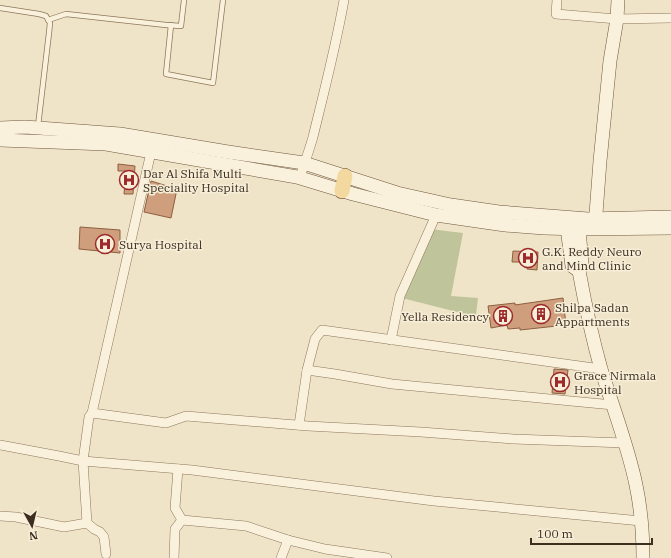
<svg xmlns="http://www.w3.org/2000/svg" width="671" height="558" viewBox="0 0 671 558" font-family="'IBM Plex Serif',serif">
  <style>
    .cemetery { fill: #bfc49a }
    .building { fill: #cf9f7d; stroke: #8d5f41 }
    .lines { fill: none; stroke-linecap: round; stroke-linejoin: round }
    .lane-casing { stroke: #8d765c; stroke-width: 6 }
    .street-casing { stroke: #8d765c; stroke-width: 10 }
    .secondary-casing { stroke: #6f573f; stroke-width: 14 }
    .primary-casing { stroke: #5b4430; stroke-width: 16 }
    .lane { stroke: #faf1dc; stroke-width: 4.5 }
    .street { stroke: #faf1dc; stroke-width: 9 }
    .secondary { stroke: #faf1dc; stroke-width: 13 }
    .primary { stroke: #f3d9a0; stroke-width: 15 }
    .labels { text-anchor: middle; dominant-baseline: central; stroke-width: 3; stroke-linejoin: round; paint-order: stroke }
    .poi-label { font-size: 12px; fill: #3d2e20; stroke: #f7eed8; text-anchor: start }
  </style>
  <rect width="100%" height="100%" fill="#f0e4c8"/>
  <polygon class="cemetery" points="430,229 463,233 451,296 478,298 476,315 469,315 402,298"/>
  <g class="building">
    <polygon points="118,164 135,166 133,194 124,194 126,171 118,171"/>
    <polygon points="151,181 177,189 171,218 144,212"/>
    <polygon points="80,227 120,230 120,253 79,249"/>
    <polygon points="513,251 538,252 537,270 527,269 527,262 512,262"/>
    <polygon points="563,298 566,325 520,330 520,328 508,329 507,325 491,328 488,306 515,303 515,305"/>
    <polygon points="554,369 568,370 565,394 552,393"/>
  </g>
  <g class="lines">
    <defs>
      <g id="lane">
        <polyline points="0,8 39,14 46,16 50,23 49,33 38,126"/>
        <polyline points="48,20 66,14 166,25 181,26 184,0"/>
        <polyline points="171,25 166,74 213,83 223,0"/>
      </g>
      <g id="street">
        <polyline points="557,0 556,14 617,19 671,18"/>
        <polyline points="151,152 92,413 166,423 186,416 308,426 421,432 513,439 625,443"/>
        <path d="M300,178C304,164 309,151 313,137C324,92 336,46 344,0"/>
        <polyline points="391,340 400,296 436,215"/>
        <polyline points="307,370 335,374 392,384 613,405"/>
        <polyline points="92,413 89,417 83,461 87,523 94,529 100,532 104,537 106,554"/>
        <polyline points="299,425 307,370 315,339 322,330 601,369"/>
        <polyline points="0,445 59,456 83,461 192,470 434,501 641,521"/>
        <polyline points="0,516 16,517 64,527 87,523"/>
        <polyline points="182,520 246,526 288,540 325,549 387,558"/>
        <polyline points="174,558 175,529 182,520 175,508 178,469"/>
        <polyline points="281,558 288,540"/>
      </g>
      <g id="secondary">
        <polyline points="0,128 25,127 120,134 228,152 304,163 397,193 451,205 499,212 588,219 671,217"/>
        <polyline points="0,140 106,144 297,177 353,194 436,215 505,225 544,228 581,229 671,228"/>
        <polyline points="595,227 600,161 610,61 617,19 618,0"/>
        <polyline points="567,228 572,266 579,271 582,264 579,229"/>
        <path d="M579,271C585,304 592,337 601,369C613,408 628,446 636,485C641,509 643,534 643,558"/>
      </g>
      <polyline id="primary" points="342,191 345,176"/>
    </defs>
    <use href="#lane" class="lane-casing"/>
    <use href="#street" class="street-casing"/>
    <use href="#secondary" class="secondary-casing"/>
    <use href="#primary" class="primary-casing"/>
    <use href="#lane" class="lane"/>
    <use href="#street" class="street"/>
    <use href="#secondary" class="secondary"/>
    <use href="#primary" class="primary"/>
  </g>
  <defs>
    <symbol id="hospital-ring" viewBox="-11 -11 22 22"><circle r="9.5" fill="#f7eed8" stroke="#9e2a2b" stroke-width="1.5"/><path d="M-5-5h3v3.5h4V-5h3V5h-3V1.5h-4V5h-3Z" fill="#9e2a2b"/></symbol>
    <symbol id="building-ring" viewBox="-11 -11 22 22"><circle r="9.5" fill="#f7eed8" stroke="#9e2a2b" stroke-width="1.5"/><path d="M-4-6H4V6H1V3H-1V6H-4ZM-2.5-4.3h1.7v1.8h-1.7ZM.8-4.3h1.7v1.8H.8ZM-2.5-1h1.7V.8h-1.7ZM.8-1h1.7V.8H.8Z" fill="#9e2a2b"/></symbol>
  </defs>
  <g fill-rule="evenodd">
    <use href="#hospital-ring" x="118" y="169" width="22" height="22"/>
    <use href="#hospital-ring" x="94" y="233" width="22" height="22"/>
    <use href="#hospital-ring" x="517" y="247" width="22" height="22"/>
    <use href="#building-ring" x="530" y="303" width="22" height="22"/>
    <use href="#building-ring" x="492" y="305" width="22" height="22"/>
    <use href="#hospital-ring" x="549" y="371" width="22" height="22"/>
  </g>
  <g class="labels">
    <g class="poi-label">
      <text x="143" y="173">Dar Al Shifa Multi<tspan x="143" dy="14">Speciality Hospital</tspan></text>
      <text x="119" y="244">Surya Hospital</text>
      <text x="542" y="251">G.K. Reddy Neuro<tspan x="542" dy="14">and Mind Clinic</tspan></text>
      <text x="555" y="307">Shilpa Sadan<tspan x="555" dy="14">Appartments</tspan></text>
      <text x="489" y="316" text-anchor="end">Yella Residency</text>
      <text x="574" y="375">Grace Nirmala<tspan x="574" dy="14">Hospital</tspan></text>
    </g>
  </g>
  <g transform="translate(32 526) rotate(172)" stroke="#f7eed8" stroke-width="3" paint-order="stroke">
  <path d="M0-3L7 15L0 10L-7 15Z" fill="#3d2e20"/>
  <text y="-6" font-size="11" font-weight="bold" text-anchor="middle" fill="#3d2e20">N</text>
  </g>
  <path d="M531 538v6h121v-6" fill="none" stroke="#3d2e20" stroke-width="2"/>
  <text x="537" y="538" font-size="12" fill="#3d2e20" stroke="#f7eed8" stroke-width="3" paint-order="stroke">100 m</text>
</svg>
